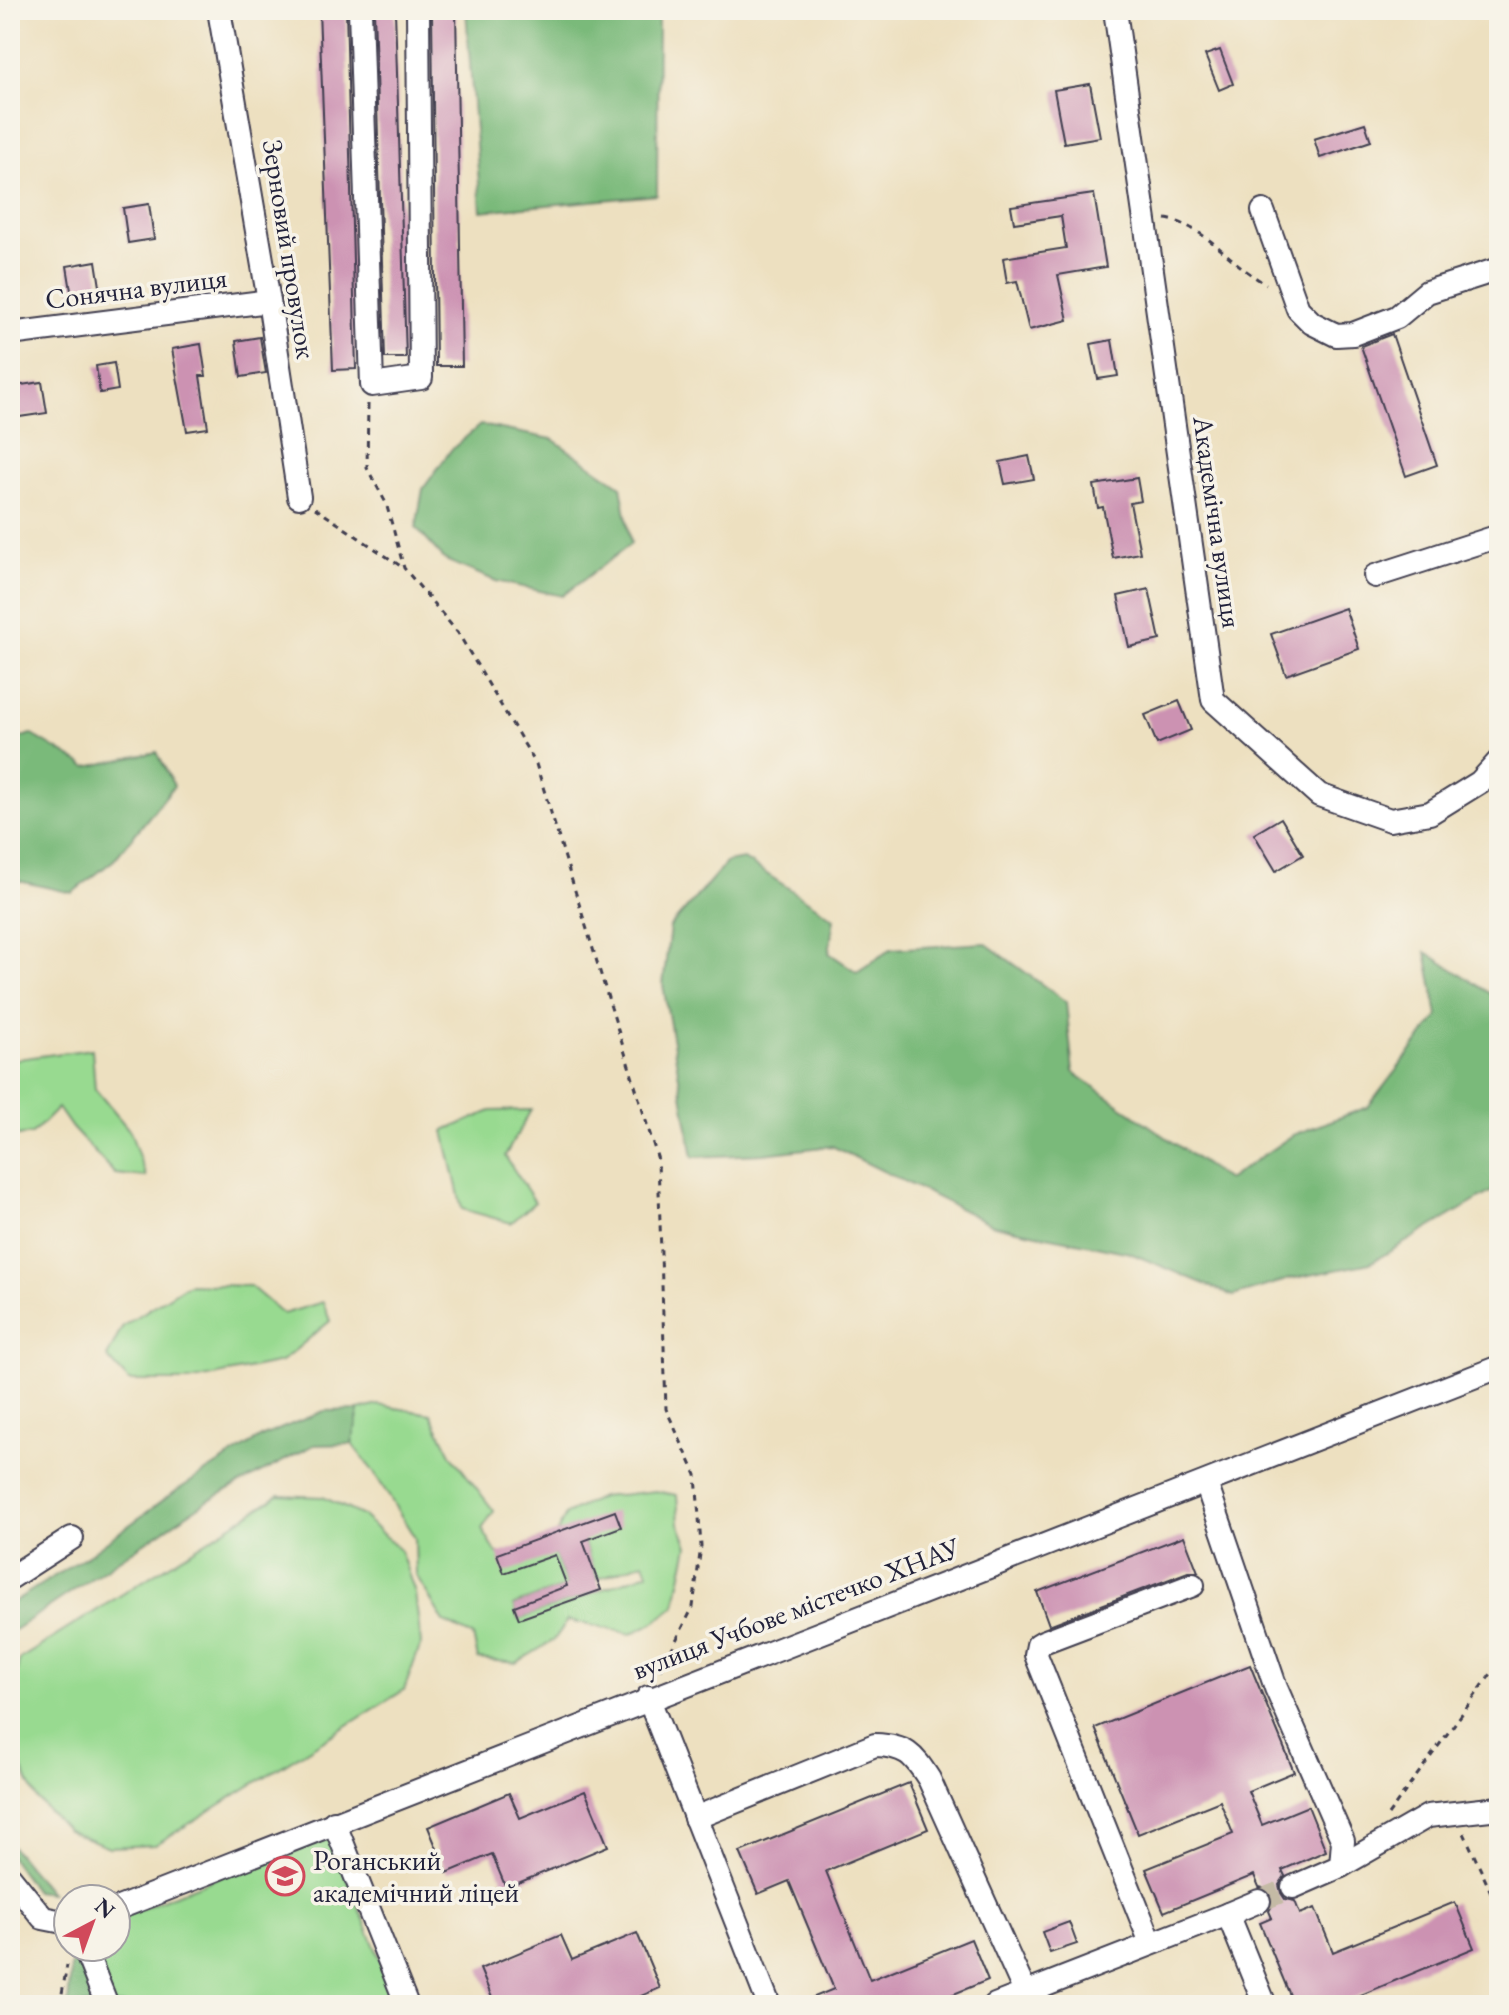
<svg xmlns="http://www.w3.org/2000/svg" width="1509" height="2015" viewBox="0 0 1509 2015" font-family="'EB Garamond',serif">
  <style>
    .green { fill: #98da90; stroke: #5d7e66; stroke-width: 2 }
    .forest { fill: #7aba7a; stroke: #4e6e5a; stroke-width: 2 }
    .building { fill: #cc92b2 }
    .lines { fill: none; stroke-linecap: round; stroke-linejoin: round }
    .minor-tunnel { stroke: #c4baa5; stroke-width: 22; stroke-dasharray: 22 11; stroke-linecap: butt }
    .minor-casing { stroke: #403e4f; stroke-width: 26 }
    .path { stroke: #403e4f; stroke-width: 3; stroke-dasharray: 6 6; stroke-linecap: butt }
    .minor { stroke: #fff; stroke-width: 22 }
    .labels { text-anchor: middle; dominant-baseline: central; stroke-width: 7; stroke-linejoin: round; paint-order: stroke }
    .street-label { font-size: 28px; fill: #22223b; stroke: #f7f3e8 }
    .poi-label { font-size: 28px; fill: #22223b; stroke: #f7f3e8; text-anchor: start }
  </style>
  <rect width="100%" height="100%" fill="#f7f3e8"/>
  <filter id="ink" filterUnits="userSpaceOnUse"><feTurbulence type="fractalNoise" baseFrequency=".0125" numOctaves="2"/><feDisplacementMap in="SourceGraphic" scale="16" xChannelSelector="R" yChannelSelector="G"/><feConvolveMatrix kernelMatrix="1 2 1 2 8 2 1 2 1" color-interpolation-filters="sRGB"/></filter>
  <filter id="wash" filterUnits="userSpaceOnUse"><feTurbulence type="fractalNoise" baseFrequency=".006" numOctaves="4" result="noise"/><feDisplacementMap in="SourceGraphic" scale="32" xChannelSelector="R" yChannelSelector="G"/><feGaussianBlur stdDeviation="1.8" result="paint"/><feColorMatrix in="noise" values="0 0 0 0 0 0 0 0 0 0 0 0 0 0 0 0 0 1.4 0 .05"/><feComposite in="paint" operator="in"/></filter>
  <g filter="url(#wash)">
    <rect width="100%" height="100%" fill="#ede0c0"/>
    <g class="green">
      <polygon points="92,1049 95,1089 130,1131 146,1177 115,1174 72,1128 58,1108 32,1134 10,1137 10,1060"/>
      <polygon points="531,1110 505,1156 535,1202 511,1223 462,1209 444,1131 491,1111"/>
      <polygon points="188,1284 250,1286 283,1314 323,1302 330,1321 281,1362 189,1381 129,1381 107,1357 123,1326"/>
      <polygon points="378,1405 431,1414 452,1456 494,1511 482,1529 497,1554 555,1555 567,1586 514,1605 519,1619 648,1573 644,1562 597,1579 583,1541 557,1532 566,1514 601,1497 656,1491 677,1495 679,1523 688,1546 675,1606 655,1622 631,1634 568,1620 554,1640 516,1663 478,1659 473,1636 444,1622 416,1575 415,1538 373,1471 352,1444 359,1410"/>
      <polygon points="279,1495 323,1497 363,1516 400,1550 415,1593 421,1644 404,1690 155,1845 109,1847 67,1830 37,1799 16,1756 10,1723 10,1695 20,1659"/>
      <polygon points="329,1832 398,2005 113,2005 90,1947 116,1947 116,1919"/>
    </g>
    <g class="forest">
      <polygon points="466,10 658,10 657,195 481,211"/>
      <polygon points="480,425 552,439 621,486 631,544 562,596 496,581 445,560 416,528 423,489 451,450"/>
      <polygon points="31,734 87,767 157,752 174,786 114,860 72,893 10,879 10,741"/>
      <polygon points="744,859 834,918 829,953 857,972 891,949 985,943 1066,1002 1073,1072 1227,1180 1293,1135 1368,1107 1438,1016 1426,952 1499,999 1499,1187 1370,1263 1290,1279 1233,1296 1130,1253 993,1225 832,1146 763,1154 693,1157 663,985 670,927 727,862"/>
      <polygon points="359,1410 352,1444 314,1445 207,1501 10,1633 10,1604 91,1553 176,1491 263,1436 324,1411"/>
      <polygon points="10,1844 50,1893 35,1891 10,1857"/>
      <polygon points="73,1947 84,1947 107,2005 68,2005"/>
    </g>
    <g id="blocks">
      <g class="building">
        <polygon points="319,10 346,10 356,369 333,370"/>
        <polygon points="374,10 395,10 406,358 385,358"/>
        <polygon points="432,10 456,10 462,366 436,366"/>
        <polygon points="1220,50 1233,84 1219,90 1205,55"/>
        <polygon points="1090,84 1100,137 1064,143 1054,90"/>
        <polygon points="1365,123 1371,141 1320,158 1314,139"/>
        <polygon points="1094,194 1106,267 1058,275 1068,320 1029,330 1017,281 1007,283 1003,258 1066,248 1061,216 1014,223 1011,206"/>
        <polygon points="149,204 154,239 128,243 123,208"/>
        <polygon points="96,261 101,293 72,297 67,266"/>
        <polygon points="1392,334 1437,465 1406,476 1361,346"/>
        <polygon points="260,337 266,373 241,377 236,341"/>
        <polygon points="1112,340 1118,376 1098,379 1091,344"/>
        <polygon points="201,344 206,376 200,376 208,428 187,431 172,349"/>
        <polygon points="114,363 118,390 100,393 96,366"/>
        <polygon points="42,382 47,413 19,417 14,386"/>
        <polygon points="1029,456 1034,479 1005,484 1000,462"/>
        <polygon points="1137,478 1141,501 1130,503 1140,553 1113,558 1103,507 1098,508 1094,485"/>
        <polygon points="1149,589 1160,640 1129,647 1118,596"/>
        <polygon points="1345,608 1359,649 1286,675 1271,634"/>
        <polygon points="1179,701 1191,730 1157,744 1145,715"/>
        <polygon points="1281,818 1303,855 1276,871 1254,834"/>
        <polygon points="615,1511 621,1527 583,1541 601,1590 519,1619 514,1606 567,1586 555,1555 504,1573 497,1554"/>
        <polygon points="1184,1536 1198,1572 1188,1572 1049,1625 1037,1592"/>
        <polygon points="1250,1665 1294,1772 1248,1791 1262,1825 1308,1806 1326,1851 1282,1870 1285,1876 1279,1885 1281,1893 1285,1899 1295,1901 1300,1914 1315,1908 1333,1952 1455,1902 1474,1948 1351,1999 1353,2005 1294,2005 1260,1923 1272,1918 1269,1911 1273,1904 1272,1896 1267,1889 1259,1887 1254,1875 1164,1912 1146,1869 1233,1834 1220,1801 1138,1834 1095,1728"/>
        <polygon points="909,1783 928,1829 826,1871 870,1980 971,1939 988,1980 927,2005 795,2005 834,1989 789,1881 758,1894 740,1852"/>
        <polygon points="585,1791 608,1846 506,1888 492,1854 447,1873 428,1827 509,1793 520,1818"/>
        <polygon points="1069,1922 1077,1944 1050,1953 1042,1932"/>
        <polygon points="637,1933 660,1988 620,2005 548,2005 544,1996 523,2005 495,2005 480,1969 561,1935 572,1960"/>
      </g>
    </g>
  </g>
  <g filter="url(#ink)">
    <use href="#blocks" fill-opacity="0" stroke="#403e4f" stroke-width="2"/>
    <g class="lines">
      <polyline class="minor-tunnel" points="1259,1901 1293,1887"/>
      <defs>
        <g id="minor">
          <polyline points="219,10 269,301 299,497"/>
          <polyline points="360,10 372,385 421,378 418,10"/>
          <polyline points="1115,10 1213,700 1319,795 1390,820 1430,813 1480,782 1499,761"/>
          <polyline points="1263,211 1298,309 1312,323 1336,335 1353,334 1397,317 1427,292 1499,269"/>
          <polyline points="10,334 269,301"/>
          <polyline points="1375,576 1499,536"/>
          <polyline points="1206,1483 1276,1688 1343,1841 1341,1866 1293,1887"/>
          <polyline points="10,1578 72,1538"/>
          <polyline points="648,1697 769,2005"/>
          <path d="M695,1818L875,1745C906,1746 913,1754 929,1779L1025,1992"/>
          <polyline points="334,1822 407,2005"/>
          <polyline points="1341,1866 1428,1816 1499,1808"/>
          <polyline points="10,1877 43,1918 68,1923"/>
          <path d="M116,1909C576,1725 1039,1549 1499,1367"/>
          <polyline points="1228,1914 1259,1901"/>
          <polyline points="1151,1943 1036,1655 1038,1645 1043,1642 1193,1585"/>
          <polyline points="84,1947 107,2005"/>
          <polyline points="995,2005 1228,1914 1265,2005"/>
        </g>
      </defs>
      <use href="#minor" class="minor-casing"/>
      <g class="path">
        <path d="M1166,219C1206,226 1231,265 1266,284"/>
        <polyline points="368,404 367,468 386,503 404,568 458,633 536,764 658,1160 666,1409 696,1475 701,1546 693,1607 661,1670"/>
        <polyline points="315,508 402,567"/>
        <polyline points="1388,1815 1499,1663"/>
        <polyline points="1464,1833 1499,1910"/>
        <polyline points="60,2005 67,1965"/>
      </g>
      <use href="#minor" class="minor"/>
    </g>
  </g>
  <defs>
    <symbol id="school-ring" viewBox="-11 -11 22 22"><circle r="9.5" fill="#f7f3e8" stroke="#d1495b" stroke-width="1.5"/><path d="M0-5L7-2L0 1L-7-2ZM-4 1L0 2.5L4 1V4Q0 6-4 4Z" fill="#d1495b"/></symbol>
  </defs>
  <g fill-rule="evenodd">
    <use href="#school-ring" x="263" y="1854" width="44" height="44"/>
  </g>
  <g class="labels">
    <g class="street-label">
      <text transform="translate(290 249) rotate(81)">Зерновий провулок</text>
      <text transform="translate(136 288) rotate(-7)">Сонячна вулиця</text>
      <text transform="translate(1218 522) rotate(82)">Академічна вулиця</text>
      <text transform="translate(796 1608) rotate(-21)">вулиця Учбове містечко ХНАУ</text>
    </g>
    <g class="poi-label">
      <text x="313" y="1860">Роганський<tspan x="313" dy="32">академічний ліцей</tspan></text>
    </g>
  </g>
  <rect width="1509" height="2015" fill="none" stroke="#f7f3e8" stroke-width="40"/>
  <g transform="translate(92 1923) rotate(41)"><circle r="38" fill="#f7f3e8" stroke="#a29fa3" stroke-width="2"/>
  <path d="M0-6L14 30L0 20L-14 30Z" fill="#d1495b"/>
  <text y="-12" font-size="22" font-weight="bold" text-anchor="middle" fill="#22223b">N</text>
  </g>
</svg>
